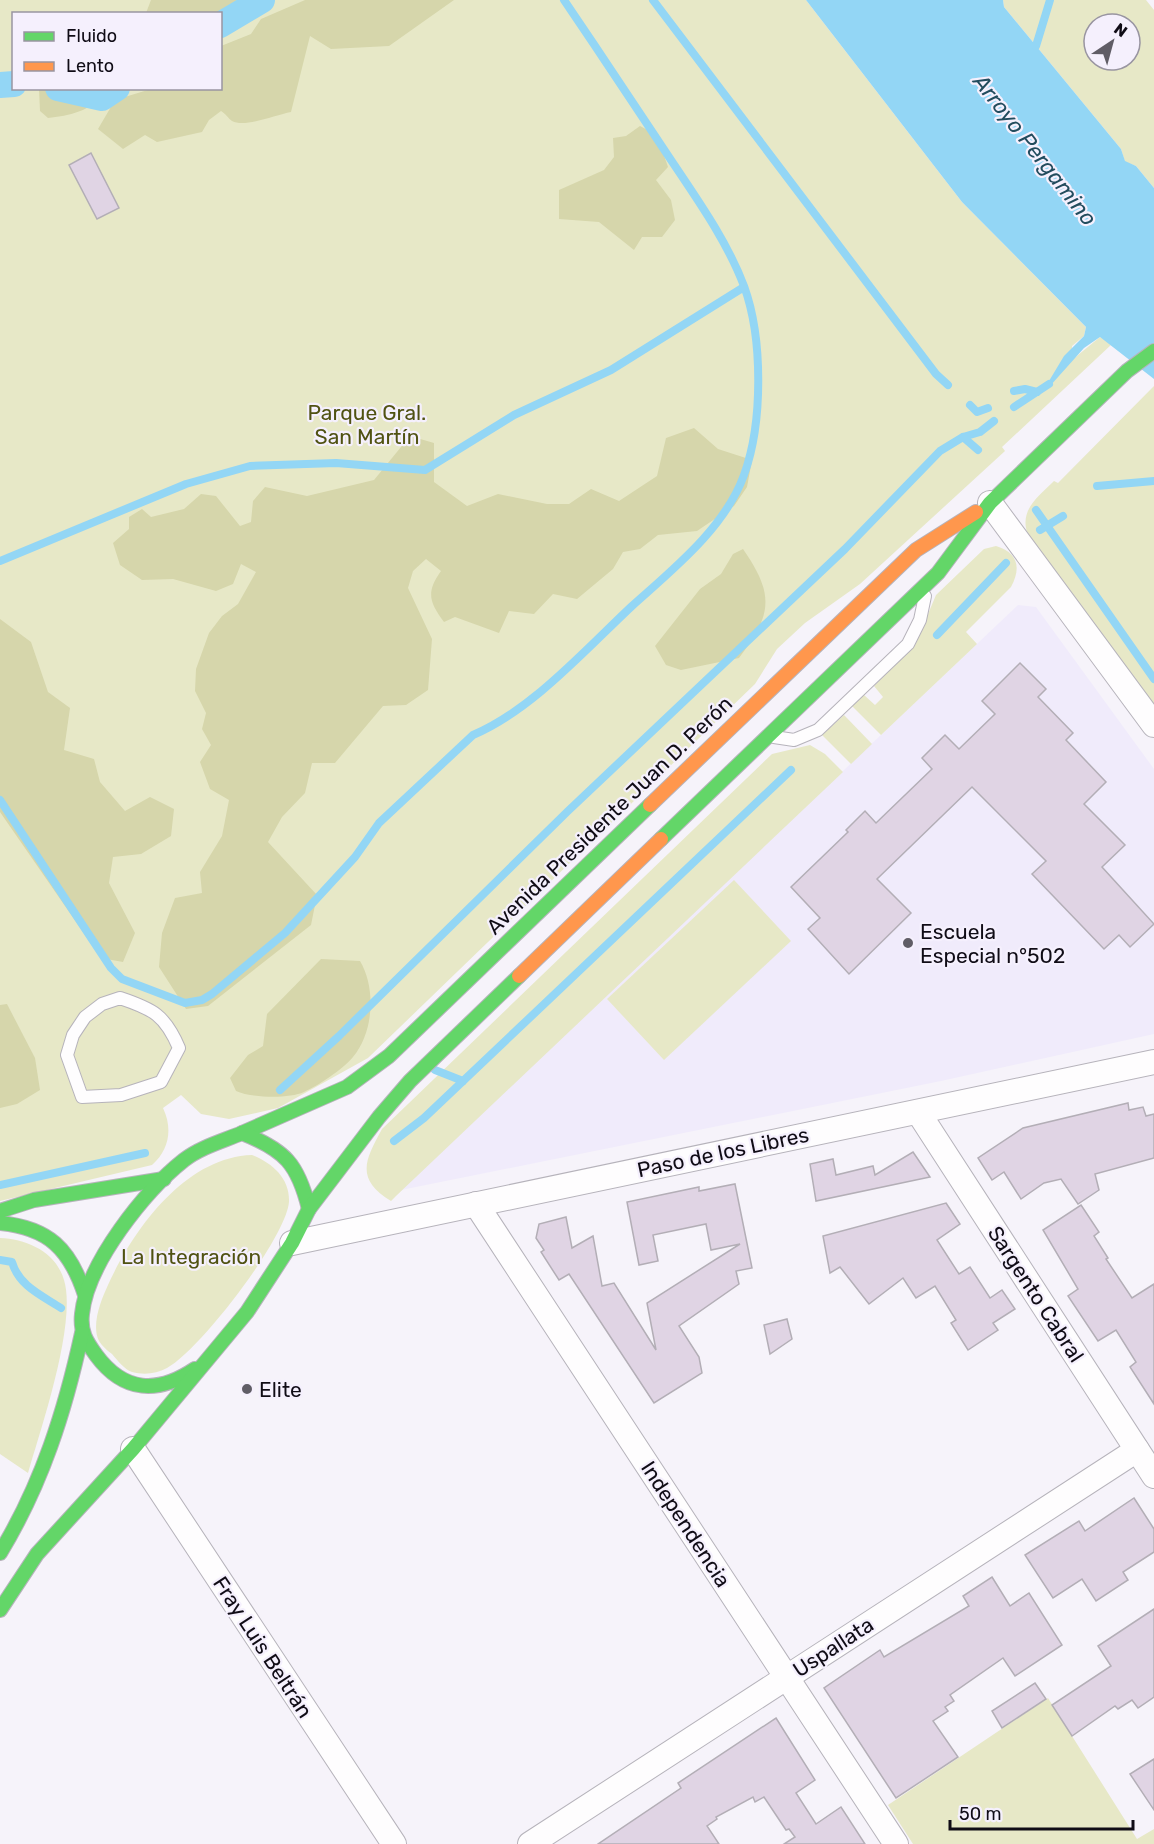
<svg xmlns="http://www.w3.org/2000/svg" width="1154" height="1844" viewBox="0 0 1154 1844" font-family="Rubik,sans-serif">
  <style>
    .built { fill: #f0ebfb }
    .green { fill: #e7e8c7; fill-rule: evenodd }
    .forest { fill: #d6d6ab }
    .water { fill: #93d6f5 }
    .lines { fill: none; stroke-linecap: round; stroke-linejoin: round }
    .stream { stroke: #93d6f5; stroke-width: 8 }
    .canal { stroke: #93d6f5; stroke-width: 26 }
    .building { fill: #e0d4e4; stroke: #b3aeb6; stroke-width: 1.5 }
    .lane-casing { stroke: #b6b3bb; stroke-width: 14 }
    .street-casing { stroke: #b6b3bb; stroke-width: 26 }
    .fast-casing { stroke: #b6b3bb; stroke-width: 16 }
    .slow-casing { stroke: #b6b3bb; stroke-width: 16 }
    .lane { stroke: #fefdfe; stroke-width: 12 }
    .street { stroke: #fefdfe; stroke-width: 24 }
    .fast { stroke: #63d668; stroke-width: 14 }
    .slow { stroke: #ff974d; stroke-width: 14 }
    .poi-dot { fill: #605d66; stroke: #f5f0fd; stroke-width: 2 }
    .labels { text-anchor: middle; dominant-baseline: central; stroke-width: 4.5; stroke-linejoin: round; paint-order: stroke }
    .park-label { font-size: 21px; fill: #505212; stroke: #f5f0fd }
    .street-label { font-size: 21px; fill: #100c16; stroke: #f5f0fd }
    .poi-label { font-size: 21px; fill: #100c16; stroke: #f5f0fd; text-anchor: start }
    .water-label { font-size: 22px; font-style: italic; fill: #224c5e; stroke: #f5f0fd }
  </style>
  <rect width="100%" height="100%" fill="#f6f3fa"/>
  <polygon class="built" points="1018,605 1036,607 1154,769 1154,1034 941,1081 401,1190"/>
  <g class="green">
    <path d="M0,0H806L962,202L1086,327L1084,336L1072,346V360L1100,337L1112,344L1002,447L1005,451L860,584L805,623L777,649L755,684L368,1058L278,1108L229,1119L201,1114L181,1095L163,1108C173,1129 169,1150 152,1165L0,1201ZM14,14H220V88H14Z"/>
    <path d="M1003,0H1146L1154,10V188L1136,166L1125,162L1121,149L1004,7ZM1094,24H1130V60H1094Z"/>
    <path d="M1154,386V704L1027,532C1020,509 1039,496 1054,481L1058,483Z"/>
    <path d="M996,546C1017,552 1022,567 1011,587L966,632L977,644L881,735L852,706L864,695L875,705L883,697L874,686L915,645L936,595L984,549Z"/>
    <polygon points="844,715 872,744 851,764 822,735"/>
    <path d="M810,745L825,754L843,772L396,1196L391,1201C355,1179 365,1160 382,1129L772,754Z"/>
    <polygon points="734,880 791,941 664,1060 607,999"/>
    <path d="M252,1155C272,1163 290,1178 289,1202C286,1238 200,1350 167,1368C156,1374 144,1375 132,1372C124,1369 118,1361 112,1354C108,1351 102,1346 99,1341C91,1325 101,1300 108,1285C133,1230 185,1157 252,1155Z"/>
    <path d="M0,1238C27,1239 56,1252 64,1280C77,1323 41,1428 28,1473L0,1454Z"/>
    <polygon points="1048,1698 1137,1839 1154,1829 1154,1844 913,1844 888,1805"/>
  </g>
  <g class="forest">
    <polygon points="151,0 236,0 241,4 233,28 221,33 220,14 146,13"/>
    <path d="M305,0H454L389,46L331,49L310,36L291,112C275,115 245,128 232,121C229,119 225,113 221,111L209,120L202,132L157,142L145,135L123,149L98,129L115,100L151,89L220,88L221,46L251,34L261,19Z"/>
    <path d="M39,89V88L111,89C88,110 80,114 48,118L40,111Z"/>
    <polygon points="640,126 657,135 668,167 656,180 671,200 675,220 662,237 642,237 634,250 599,222 559,219 559,190 604,170 614,157 613,138 626,136"/>
    <path d="M694,428L718,449L752,460L747,487L734,506L697,531L658,535L640,549L623,552L613,569L577,599L553,594L534,614L509,611L499,633L455,617L444,622C429,602 426,592 441,571L426,559L413,571L408,588L432,639L428,690L406,705L383,706L335,763H312L305,793L282,817L268,842L317,895L311,925L208,1006L186,1009L159,967L162,933L175,898L202,893L200,872L222,836L229,800L210,789L200,762L211,745L202,729L206,713L195,691L196,669L209,633L222,616L238,604L256,572L241,564L233,584L216,591L173,579L142,580L120,565L113,543L129,529V517L142,509L151,517L184,509L201,494L216,496L240,526L251,522L253,501L265,487L307,496L374,480L410,436L434,443V482L467,506L498,494L547,504H569L591,489L619,501L657,476L666,438Z"/>
    <path d="M743,549C775,595 772,615 739,658L681,670L666,665L655,646L700,589L721,574L733,554Z"/>
    <polygon points="0,619 31,642 48,692 70,708 64,750 94,759 100,782 125,811 150,797 174,809 171,836 141,854 113,857 109,883 135,933 123,962 101,958 0,812"/>
    <path d="M321,959L360,961C376,988 374,1032 353,1057C342,1070 319,1085 304,1092C289,1099 251,1098 236,1091L230,1078L248,1055L263,1046L267,1014Z"/>
    <polygon points="7,1004 35,1058 40,1090 17,1104 0,1108 0,1005"/>
  </g>
  <polygon class="water" points="806,0 1003,0 1004,7 1121,149 1125,161 1136,166 1154,188 1154,379 1100,337 1084,348 1050,386 1049,381 1064,356 1084,336 1086,327 962,202"/>
  <g class="lines">
    <g class="stream">
      <polyline points="653,0 936,374 948,385"/>
      <polyline points="1036,46 1050,0"/>
      <polyline points="1014,391 1025,389 1037,392"/>
      <polyline points="970,405 977,412 988,408"/>
      <polyline points="1014,407 1049,384"/>
      <polyline points="963,437 978,450"/>
      <polyline points="1097,486 1154,481"/>
      <polyline points="1036,510 1154,679"/>
      <polyline points="1040,530 1063,516"/>
      <polyline points="0,561 186,484 250,466 336,463 425,470 514,415 611,370 744,287"/>
      <polyline points="937,635 1006,563"/>
      <path d="M0,800L111,968L122,979L185,1003L202,1000L212,994L285,933L355,857L379,823L473,735C532,710 585,650 632,606C672,570 725,528 744,475C763,423 763,338 744,286C727,241 697,199 671,160C635,106 600,53 564,0"/>
      <polyline points="435,1070 463,1081"/>
      <polyline points="280,1090 339,1036 568,811 845,549 940,451 963,437 980,432 994,421"/>
      <polyline points="394,1141 424,1118 791,770"/>
      <polyline points="0,1185 145,1153"/>
      <path d="M0,1260L12,1262C19,1286 41,1295 61,1308"/>
    </g>
    <g class="canal">
      <polyline points="220,25 262,0"/>
      <polyline points="0,85 14,84"/>
      <polyline points="58,88 102,98 117,88"/>
    </g>
  </g>
  <g class="building">
    <polygon points="91,153 119,208 97,219 69,165"/>
    <polygon points="1020,663 1046,689 1038,697 1073,733 1066,740 1106,782 1084,804 1125,845 1102,867 1154,924 1130,947 1119,935 1104,949 1032,874 1046,861 972,787 877,879 911,913 849,974 808,929 820,918 791,887 848,832 846,830 865,811 876,823 932,769 922,758 945,735 959,749 995,714 982,701"/>
    <polygon points="1128,1103 1129,1110 1143,1107 1146,1116 1154,1114 1154,1158 1095,1174 1099,1190 1078,1204 1061,1179 1044,1183 1021,1199 1004,1172 992,1180 978,1158 1023,1128"/>
    <polygon points="913,1152 930,1177 816,1201 810,1164 833,1159 836,1175 873,1166 875,1175"/>
    <polygon points="735,1184 752,1268 736,1271 739,1284 679,1326 699,1357 702,1373 654,1403 569,1274 559,1280 541,1252 544,1250 536,1238 539,1224 566,1217 572,1248 593,1236 602,1286 614,1283 656,1350 647,1303 740,1244 711,1250 706,1224 653,1235 658,1261 639,1265 627,1202 699,1187 699,1191"/>
    <polygon points="946,1203 960,1224 937,1240 959,1274 970,1267 990,1298 1002,1290 1015,1309 993,1323 998,1330 968,1350 951,1323 956,1320 935,1286 916,1298 903,1278 869,1304 840,1267 830,1273 823,1236"/>
    <polygon points="1081,1205 1099,1232 1094,1236 1108,1258 1106,1259 1132,1298 1154,1284 1154,1404 1130,1367 1136,1362 1116,1330 1098,1341 1068,1296 1078,1289 1043,1230"/>
    <polygon points="787,1319 792,1339 770,1354 764,1325"/>
    <polygon points="1134,1498 1154,1529 1154,1552 1123,1572 1128,1580 1096,1601 1082,1579 1053,1598 1025,1555 1079,1521 1085,1531"/>
    <polygon points="992,1577 1010,1606 1029,1593 1062,1645 1015,1676 1003,1658 950,1695 954,1701 945,1707 948,1711 933,1721 958,1757 896,1798 824,1688 880,1650 884,1657 969,1606 963,1596"/>
    <polygon points="1154,1609 1154,1697 1138,1708 1132,1700 1118,1709 1115,1706 1072,1736 1052,1705 1111,1666 1098,1646"/>
    <polygon points="1035,1683 1046,1699 1002,1728 992,1711"/>
    <polygon points="776,1718 815,1780 796,1793 816,1824 841,1807 865,1844 784,1844 795,1837 789,1829 786,1830 764,1797 755,1802 753,1797 716,1817 717,1819 707,1826 719,1844 598,1844 681,1788 678,1783"/>
    <polygon points="1154,1759 1154,1810 1130,1774"/>
  </g>
  <g class="lines">
    <defs>
      <g id="lane">
        <polyline points="774,737 794,740 818,730 908,644 920,620 925,596"/>
        <path d="M120,998C153,1009 165,1015 179,1048L161,1082L121,1095L82,1097L67,1055L73,1035L85,1017L102,1004Z"/>
      </g>
      <g id="street">
        <polyline points="990,503 1154,725"/>
        <polyline points="918,1112 1154,1476"/>
        <polyline points="476,1204 896,1844"/>
        <polyline points="292,1243 1154,1062"/>
        <polyline points="133,1449 394,1844"/>
        <polyline points="530,1844 1137,1450"/>
      </g>
      <g id="fast">
        <polyline points="661,839 938,573 990,503 1127,371 1154,351"/>
        <polyline points="242,1133 347,1087 389,1056 650,805"/>
        <polyline points="0,1211 34,1200 164,1179"/>
        <path d="M0,1223C49,1228 70,1249 85,1295"/>
        <path d="M195,1369C158,1394 124,1393 96,1355C86,1341 80,1332 82,1314C87,1263 145,1191 184,1160C201,1147 223,1141 242,1133C285,1150 298,1164 309,1209"/>
        <path d="M0,1553C42,1484 65,1411 82,1333"/>
        <polyline points="0,1610 37,1554 133,1449 247,1312 292,1243 309,1209 379,1117 410,1081 519,976"/>
      </g>
      <g id="slow">
        <polyline points="650,805 916,550 976,512"/>
        <polyline points="519,976 661,839"/>
      </g>
    </defs>
    <use href="#lane" class="lane-casing"/>
    <use href="#street" class="street-casing"/>
    <use href="#fast" class="fast-casing"/>
    <use href="#slow" class="slow-casing"/>
    <use href="#lane" class="lane"/>
    <use href="#street" class="street"/>
    <use href="#fast" class="fast"/>
    <use href="#slow" class="slow"/>
  </g>
  <g class="poi-dot">
    <circle cx="908" cy="943" r="6"/>
    <circle cx="247" cy="1389" r="6"/>
  </g>
  <g class="labels">
    <g class="park-label">
      <text x="367" y="412">Parque Gral.<tspan x="367" dy="24">San Martín</tspan></text>
      <text x="191" y="1256">La Integración</text>
    </g>
    <g class="street-label">
      <text transform="translate(609 815) rotate(-44)">Avenida Presidente Juan D. Perón</text>
      <text transform="translate(723 1152) rotate(-12)">Paso de los Libres</text>
      <text transform="translate(1036 1294) rotate(57)">Sargento Cabral</text>
      <text transform="translate(686 1524) rotate(57)">Independencia</text>
      <text transform="translate(263 1647) rotate(57)">Fray Luis Beltrán</text>
      <text transform="translate(833 1647) rotate(-33)">Uspallata</text>
    </g>
    <g class="poi-label">
      <text x="920" y="931">Escuela<tspan x="920" dy="24">Especial n°502</tspan></text>
      <text x="259" y="1389">Elite</text>
    </g>
    <g class="water-label">
      <text transform="translate(1035 150) rotate(52)">Arroyo Pergamino</text>
    </g>
  </g>
  <rect x="12" y="12" width="210" height="78" fill="#f5f0fd" stroke="#9995a1" stroke-width="1.5"/>
  <rect x="24" y="32" width="30" height="9" fill="#63d668" stroke="#9995a1" stroke-width="1.5"/>
  <text x="66" y="42" font-size="18" fill="#100c16">Fluido</text>
  <rect x="24" y="62" width="30" height="9" fill="#ff974d" stroke="#9995a1" stroke-width="1.5"/>
  <text x="66" y="72" font-size="18" fill="#100c16">Lento</text>
  <g transform="translate(1112 42) rotate(36)"><circle r="28" fill="#f5f0fd" stroke="#9995a1" stroke-width="1.5"/>
  <path d="M0-4.5L10 22L0 15L-10 22Z" fill="#605d66"/>
  <text y="-9" font-size="16" font-weight="bold" text-anchor="middle" fill="#100c16">N</text>
  </g>
  <path d="M950 1820v9h183v-9" fill="none" stroke="#100c16" stroke-width="3"/>
  <text x="959" y="1820" font-size="18" fill="#100c16" stroke="#f5f0fd" stroke-width="4.5" paint-order="stroke">50 m</text>
</svg>
